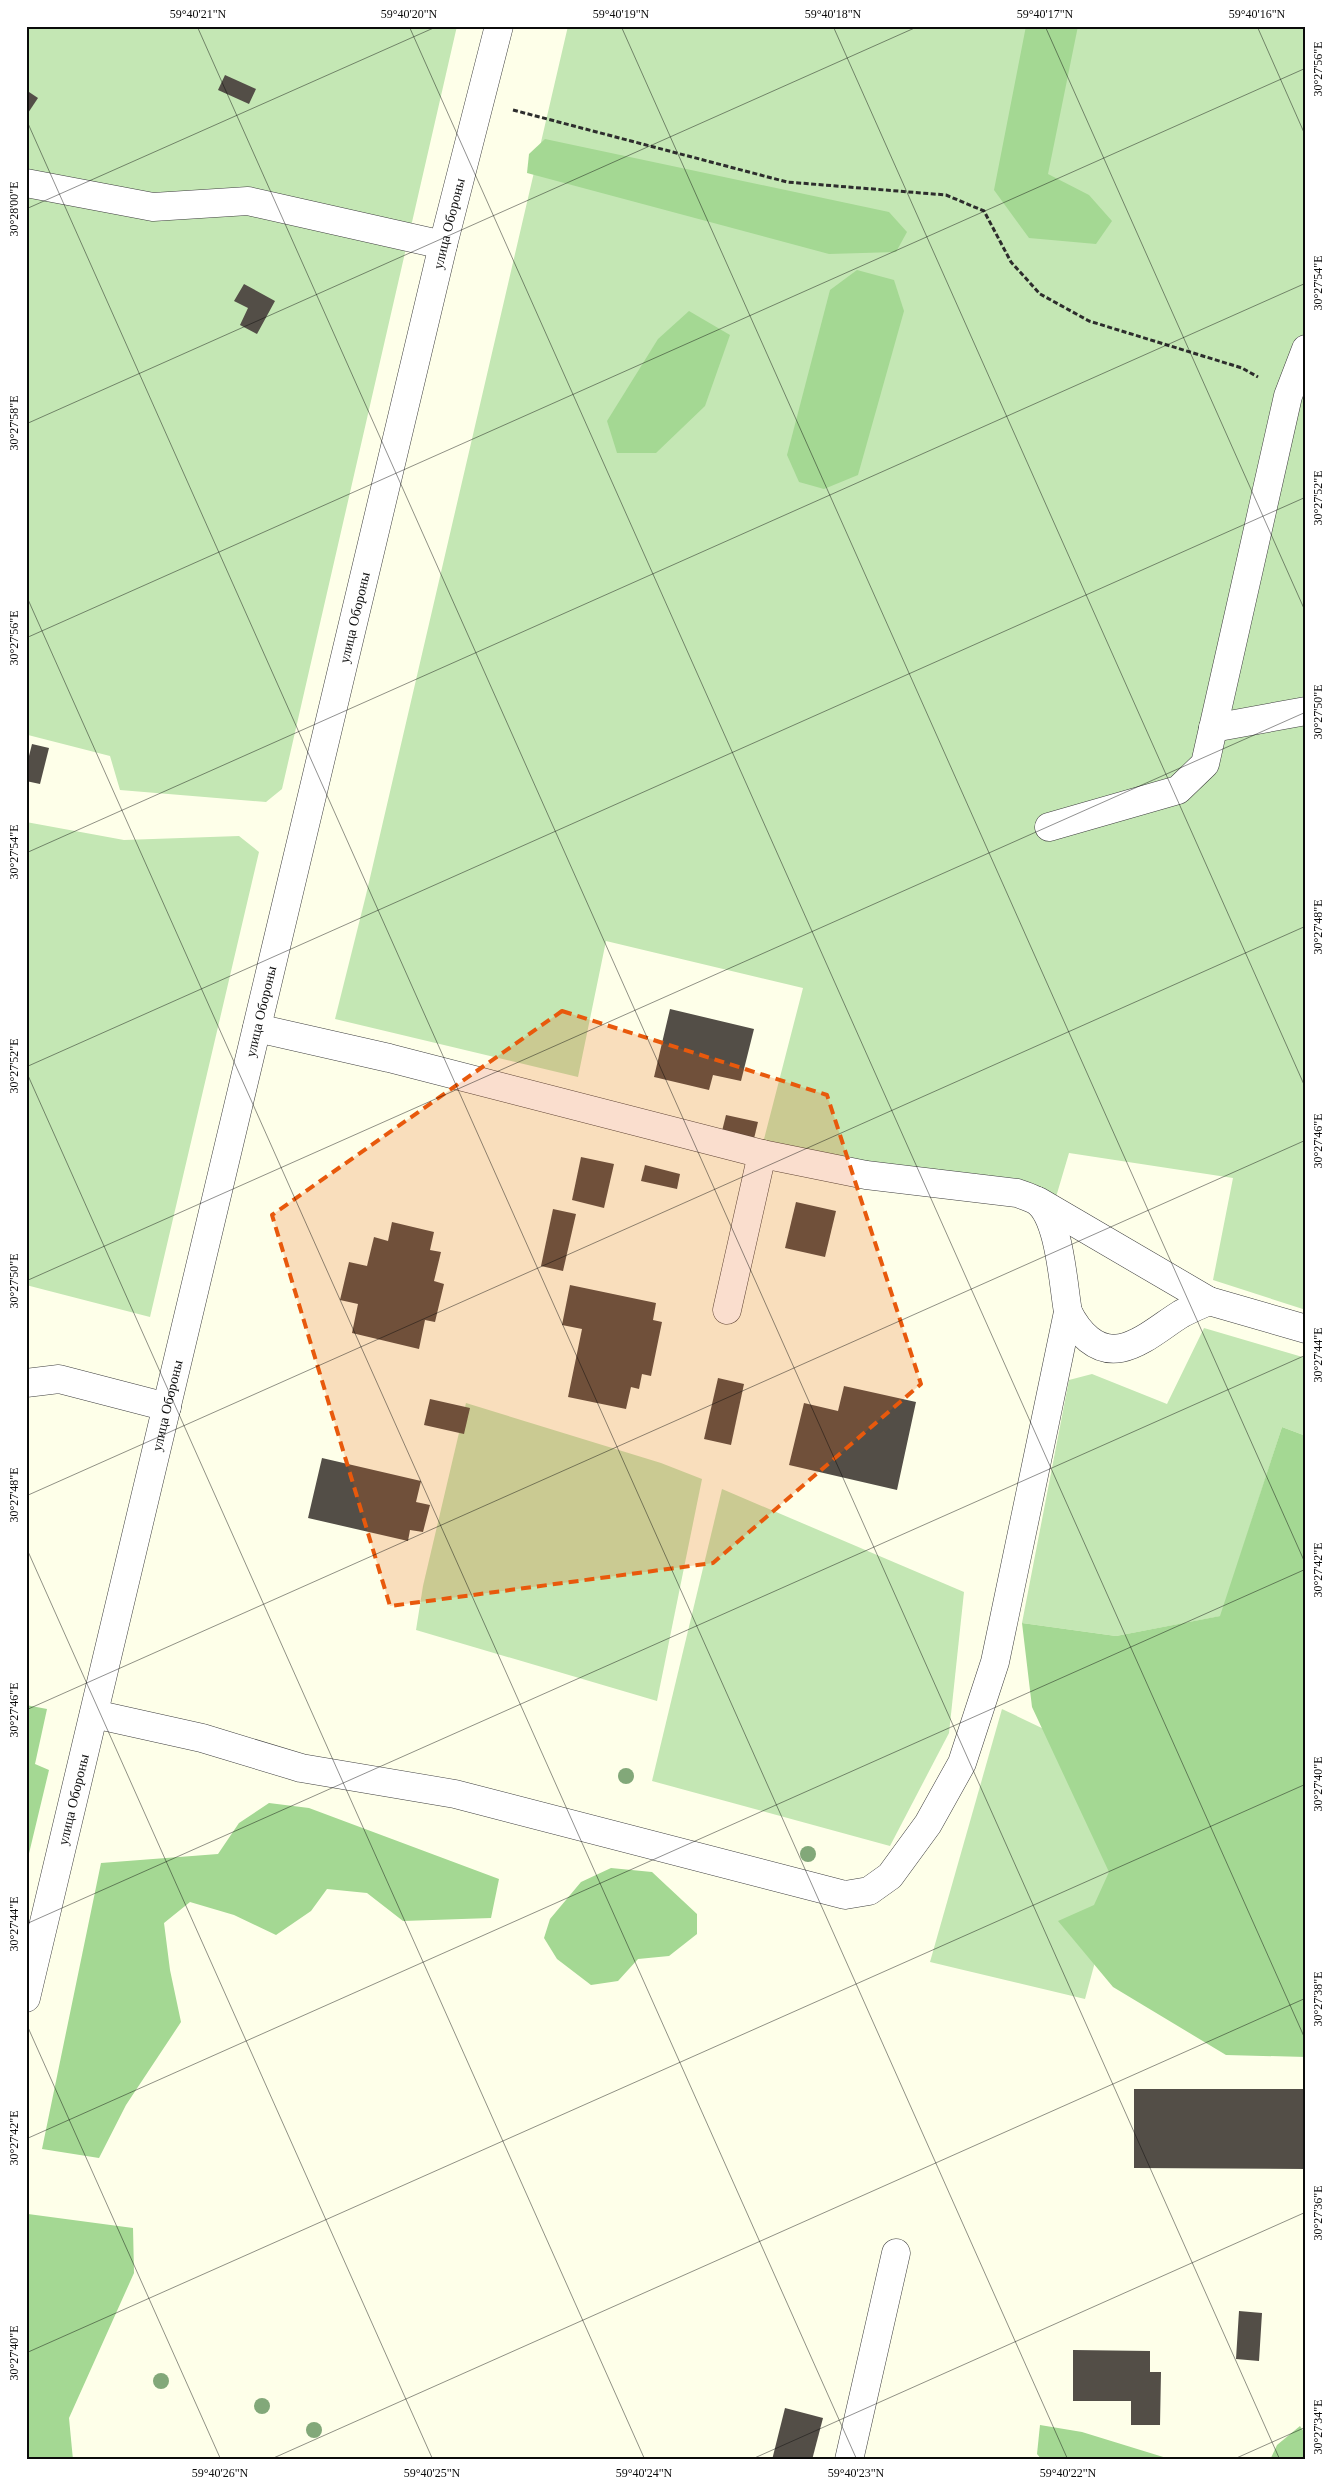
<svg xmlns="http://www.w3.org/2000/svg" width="1332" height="2486" viewBox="0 0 1332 2486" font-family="Georgia,serif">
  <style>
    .green { fill: #c4e7b4 }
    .forest { fill: #a4d893 }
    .building { fill: #534e47 }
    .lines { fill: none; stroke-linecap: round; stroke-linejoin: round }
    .minor-casing { stroke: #3e3e3e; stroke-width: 29 }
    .path { stroke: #2d2d2d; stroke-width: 3; stroke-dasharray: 5 2.5; stroke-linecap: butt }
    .minor { stroke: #fff; stroke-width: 28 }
    .tree { fill: #82a879 }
    .marked { fill: #e8590c; fill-opacity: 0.2; stroke: #e8590c; stroke-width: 4; stroke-dasharray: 10 6; stroke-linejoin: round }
    .ticks { fill: none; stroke: #0b0b0b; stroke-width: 1; stroke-opacity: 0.45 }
    .labels { text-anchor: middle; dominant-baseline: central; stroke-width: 5; stroke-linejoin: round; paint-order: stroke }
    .street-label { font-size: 14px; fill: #0b0b0b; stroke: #fff }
    .neatline { fill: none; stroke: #0b0b0b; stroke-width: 2 }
    .ticks-label { font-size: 12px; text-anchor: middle; fill: #0b0b0b }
  </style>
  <rect width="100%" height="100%" fill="#feffe9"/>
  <g class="green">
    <polygon points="26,26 457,26 282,789 266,802 120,790 110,756 28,735 26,744"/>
    <polygon points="568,26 1306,26 1306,1310 1213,1280 1233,1178 1069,1153 1056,1197 763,1143 803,988 606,941 578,1077 335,1019 366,895"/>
    <polygon points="26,822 124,840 239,836 259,852 150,1317 26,1285"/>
    <polygon points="1204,1328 1306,1358 1306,1436 1282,1427 1221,1616 1116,1636 1022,1623 1069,1380 1092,1374 1167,1404"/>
    <polygon points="466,1403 661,1463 702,1479 657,1701 416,1630 423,1586"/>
    <polygon points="722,1489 964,1592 949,1733 890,1846 652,1781"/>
    <polygon points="1002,1709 1145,1777 1085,1999 930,1962"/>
  </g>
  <g class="forest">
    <polygon points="1026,26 1078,26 1048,174 1089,195 1112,221 1096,244 1029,238 994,190"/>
    <polygon points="545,139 889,212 907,232 896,252 829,254 527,173 529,154"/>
    <polygon points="857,270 894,280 904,311 858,475 824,489 799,482 787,455 830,290"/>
    <polygon points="689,311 730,335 705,406 656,453 617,453 607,421 658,339"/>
    <polygon points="1282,1427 1306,1436 1306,2057 1226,2055 1113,1987 1058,1921 1094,1905 1109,1872 1032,1707 1022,1623 1116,1636 1220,1616"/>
    <polygon points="26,1705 47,1709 35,1764 49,1770 26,1866"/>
    <polygon points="269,1803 309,1808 499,1879 491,1918 403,1921 367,1893 327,1889 311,1911 276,1935 234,1915 190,1902 164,1923 170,1970 181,2022 126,2105 99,2158 42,2149 101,1863 218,1854 239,1823"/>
    <polygon points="611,1868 652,1872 697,1914 697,1934 669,1956 638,1959 618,1981 591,1985 557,1959 544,1938 550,1919 581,1882"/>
    <polygon points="28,2214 133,2228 134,2273 69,2418 73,2460 26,2460 26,2224"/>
    <polygon points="1040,2425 1082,2432 1173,2460 1042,2460 1037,2454"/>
    <polygon points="1300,2426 1306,2435 1306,2460 1270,2460 1277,2445"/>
  </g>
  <g class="building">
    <polygon points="225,75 256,89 249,104 218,90"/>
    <polygon points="26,90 38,98 26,116"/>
    <polygon points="244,284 275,301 257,334 240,325 248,308 234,301"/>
    <polygon points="32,744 49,748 40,784 26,781 26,768"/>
    <polygon points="670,1009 754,1029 741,1081 713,1075 709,1090 654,1077"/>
    <polygon points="726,1115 758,1122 752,1147 720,1139"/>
    <polygon points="581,1157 614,1164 604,1208 572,1200"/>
    <polygon points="645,1165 680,1174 677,1189 641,1181"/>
    <polygon points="796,1202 836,1211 825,1257 785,1248"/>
    <polygon points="553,1209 576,1214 563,1271 541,1266"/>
    <polygon points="392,1222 434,1232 430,1250 441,1252 434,1281 444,1284 435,1322 425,1320 419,1349 352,1333 358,1304 340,1300 349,1262 367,1266 374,1237 388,1241"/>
    <polygon points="570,1285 656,1303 653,1320 662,1322 651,1376 642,1374 639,1389 631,1387 626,1409 568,1397 582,1329 562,1325"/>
    <polygon points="718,1378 744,1384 731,1445 704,1439"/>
    <polygon points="844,1386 916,1402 897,1490 789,1465 804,1403 838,1411"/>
    <polygon points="430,1399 470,1408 464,1434 424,1425"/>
    <polygon points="322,1458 421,1481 416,1502 430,1505 423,1532 410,1530 408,1541 308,1518"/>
    <polygon points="1134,2089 1306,2089 1306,2169 1134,2168"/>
    <polygon points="1239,2311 1262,2313 1259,2361 1236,2359"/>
    <polygon points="1073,2350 1150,2351 1150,2372 1161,2372 1160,2425 1131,2425 1131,2401 1073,2401"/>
    <polygon points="785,2408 823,2418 812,2460 772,2460"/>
  </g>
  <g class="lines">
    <defs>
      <g id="minor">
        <polyline points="26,183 153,207 248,201 443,245"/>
        <polyline points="1213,728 1306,711"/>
        <polyline points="1049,827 1178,790 1205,764 1288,396 1306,349"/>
        <polyline points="1038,1201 1209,1301"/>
        <polyline points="727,1310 762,1154"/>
        <path d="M1068,1312C1078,1332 1096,1353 1121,1348C1142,1344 1163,1325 1181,1314C1190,1309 1200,1305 1209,1301L1306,1329"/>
        <polyline points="26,1383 59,1379 167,1407"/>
        <path d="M94,1714L202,1738L301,1768L455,1794L845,1895L869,1891L890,1876L928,1824L962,1763L995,1662L1068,1312C1063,1285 1060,1215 1035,1200C1029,1197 1023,1195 1017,1193L866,1175L762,1154L389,1058L257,1028"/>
        <path id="s1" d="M26,1998L443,245L499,26"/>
        <polyline points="849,2460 896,2253"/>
      </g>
    </defs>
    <use href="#minor" class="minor-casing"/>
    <polyline class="path" points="513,110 787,182 946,195 984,211 1011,262 1040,294 1089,321 1242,368 1258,377"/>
    <use href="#minor" class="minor"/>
  </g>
  <g class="tree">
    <circle cx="626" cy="1776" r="8"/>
    <circle cx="808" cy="1854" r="8"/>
    <circle cx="161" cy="2381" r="8"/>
    <circle cx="262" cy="2406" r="8"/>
    <circle cx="314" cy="2430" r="8"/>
  </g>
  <path class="marked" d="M562,1011L827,1095L921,1384L713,1563L390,1606L272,1215Z"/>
  <path class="ticks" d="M197,26L1280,2460M409,26L1306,2041M621,26L1306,1565M833,26L1306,1089M1045,26L1306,613M1257,26L1306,137M26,119L1068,2460M26,209L438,26M26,424L919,26M26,595L857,2460M26,638L1306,68M26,853L1306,283M26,1067L1306,497M26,1071L645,2460M26,1281L1306,712M26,1496L1306,926M26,1547L433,2460M26,1710L1306,1140M26,1924L1306,1355M26,2023L221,2460M26,2139L1306,1569M26,2353L1306,1784M269,2460L1306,1998M750,2460L1306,2212M1232,2460L1306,2427"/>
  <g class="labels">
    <g class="street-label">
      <text stroke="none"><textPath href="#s1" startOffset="1824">улица Обороны</textPath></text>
      <text stroke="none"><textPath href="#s1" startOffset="1419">улица Обороны</textPath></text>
      <text stroke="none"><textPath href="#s1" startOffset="1014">улица Обороны</textPath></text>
      <text stroke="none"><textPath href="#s1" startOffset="609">улица Обороны</textPath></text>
      <text stroke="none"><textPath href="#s1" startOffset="204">улица Обороны</textPath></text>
    </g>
  </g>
  <rect width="1332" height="2486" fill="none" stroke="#ffffff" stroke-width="55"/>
  <rect x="28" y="28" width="1276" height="2430" class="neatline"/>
  <g class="ticks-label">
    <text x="198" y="18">59°40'21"N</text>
    <text x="409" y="18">59°40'20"N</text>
    <text x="621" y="18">59°40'19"N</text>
    <text x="833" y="18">59°40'18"N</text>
    <text x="1045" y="18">59°40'17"N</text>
    <text x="1257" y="18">59°40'16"N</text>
    <text transform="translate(1318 69) rotate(-90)" y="4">30°27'56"E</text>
    <text transform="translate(14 209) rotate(-90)" y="4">30°28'00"E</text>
    <text transform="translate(1318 283) rotate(-90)" y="4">30°27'54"E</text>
    <text transform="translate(14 423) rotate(-90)" y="4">30°27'58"E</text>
    <text transform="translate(1318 498) rotate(-90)" y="4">30°27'52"E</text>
    <text transform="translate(14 638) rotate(-90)" y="4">30°27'56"E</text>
    <text transform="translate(1318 712) rotate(-90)" y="4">30°27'50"E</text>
    <text transform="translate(14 852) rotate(-90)" y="4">30°27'54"E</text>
    <text transform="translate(1318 927) rotate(-90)" y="4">30°27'48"E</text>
    <text transform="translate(14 1066) rotate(-90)" y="4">30°27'52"E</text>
    <text transform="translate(1318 1141) rotate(-90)" y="4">30°27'46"E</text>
    <text transform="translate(14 1281) rotate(-90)" y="4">30°27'50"E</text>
    <text transform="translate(1318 1355) rotate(-90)" y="4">30°27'44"E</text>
    <text transform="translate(14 1495) rotate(-90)" y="4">30°27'48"E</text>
    <text transform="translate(1318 1570) rotate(-90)" y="4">30°27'42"E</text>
    <text transform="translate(14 1710) rotate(-90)" y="4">30°27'46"E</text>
    <text transform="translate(1318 1784) rotate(-90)" y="4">30°27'40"E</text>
    <text transform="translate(14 1924) rotate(-90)" y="4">30°27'44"E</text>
    <text transform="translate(1318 1999) rotate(-90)" y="4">30°27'38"E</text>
    <text transform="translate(14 2138) rotate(-90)" y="4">30°27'42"E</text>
    <text transform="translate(1318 2213) rotate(-90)" y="4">30°27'36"E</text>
    <text transform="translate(14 2353) rotate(-90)" y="4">30°27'40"E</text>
    <text transform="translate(1318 2427) rotate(-90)" y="4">30°27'34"E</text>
    <text x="220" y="2477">59°40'26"N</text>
    <text x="432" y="2477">59°40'25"N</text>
    <text x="644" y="2477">59°40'24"N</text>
    <text x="856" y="2477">59°40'23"N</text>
    <text x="1068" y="2477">59°40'22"N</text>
  </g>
</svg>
